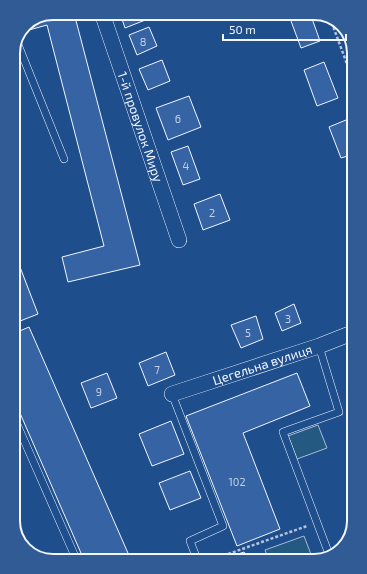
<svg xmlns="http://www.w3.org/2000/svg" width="367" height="574" viewBox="0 0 367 574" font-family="'Exo 2',sans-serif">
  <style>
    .green { fill: #245a82; stroke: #a8bbd7 }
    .building { fill: #3563a3; stroke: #f2f6ff }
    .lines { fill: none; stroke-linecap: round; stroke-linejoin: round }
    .lane-casing { stroke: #f2f6ff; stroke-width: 8 }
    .street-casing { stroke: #f2f6ff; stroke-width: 16 }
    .path { stroke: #b3c4dc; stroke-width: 2.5; stroke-dasharray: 3 2; stroke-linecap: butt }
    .lane { stroke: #1f4e8c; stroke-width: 7 }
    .street { stroke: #1f4e8c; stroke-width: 15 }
    .labels { text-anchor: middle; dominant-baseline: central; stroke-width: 3; stroke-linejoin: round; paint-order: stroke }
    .number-label { font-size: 11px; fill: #c3d1e8 }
    .street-label { font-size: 13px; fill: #f2f6ff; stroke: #1f4e8c }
    .rim { fill: none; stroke: #f2f6ff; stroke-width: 2 }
  </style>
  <rect width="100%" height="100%" fill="#1f4e8c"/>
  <g class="green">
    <polygon points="318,425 327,448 297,459 288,436"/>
    <polygon points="304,536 312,557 268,558 265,550"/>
  </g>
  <g class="building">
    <polygon points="53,13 74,13 140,265 68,282 62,257 104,246 47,25 29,30 28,23"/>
    <polygon points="120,13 152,13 153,17 125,28"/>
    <polygon points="288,13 310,13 320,41 301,48"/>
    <polygon points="149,27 157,46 137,55 129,35"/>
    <polygon points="162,60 170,81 148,90 139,69"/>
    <polygon points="324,62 338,98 317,106 304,70"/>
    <polygon points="189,96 201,127 168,140 156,108"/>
    <polygon points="346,120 351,131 351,155 341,158 329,127"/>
    <polygon points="188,146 200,179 183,185 171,152"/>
    <polygon points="220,194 230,220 203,230 194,204"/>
    <polygon points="15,254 38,314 15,323"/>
    <polygon points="294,304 301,323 282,331 275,313"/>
    <polygon points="256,316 263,339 241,348 231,325"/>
    <polygon points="29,327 131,560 84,560 16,404 15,333"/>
    <polygon points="166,352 175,375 148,386 139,363"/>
    <polygon points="107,373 117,398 91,408 81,383"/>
    <polygon points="297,373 310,406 243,433 280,529 237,546 186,416"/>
    <polygon points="171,421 184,454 152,466 139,434"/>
    <polygon points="190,471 201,498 170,510 159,483"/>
    <polygon points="244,552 247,558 227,558"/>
  </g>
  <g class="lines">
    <defs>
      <g id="lane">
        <polyline points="17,42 64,159"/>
        <polyline points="319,346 339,412 283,432 330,557"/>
        <polyline points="172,394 223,526 190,541 197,559"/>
        <polyline points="16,422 77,561"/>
      </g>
      <g id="street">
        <path id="s1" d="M102,13L179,240"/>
        <path id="s2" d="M172,394L319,346L352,333"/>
      </g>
    </defs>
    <use href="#lane" class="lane-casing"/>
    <use href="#street" class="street-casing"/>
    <g class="path">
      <polyline points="330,18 350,72"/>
      <polyline points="214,559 307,526"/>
    </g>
    <use href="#lane" class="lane"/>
    <use href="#street" class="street"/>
  </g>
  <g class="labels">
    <g class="number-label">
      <text x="143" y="41">8</text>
      <text x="178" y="118">6</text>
      <text x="186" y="165">4</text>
      <text x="212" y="212">2</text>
      <text x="288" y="318">3</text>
      <text x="248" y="332">5</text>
      <text x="157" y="369">7</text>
      <text x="99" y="391">9</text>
      <text x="237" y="481">102</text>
    </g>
    <g class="street-label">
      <text stroke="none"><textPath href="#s1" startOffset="120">1-й провулок Миру</textPath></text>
      <text stroke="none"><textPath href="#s2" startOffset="95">Цегельна вулиця</textPath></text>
    </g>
  </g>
  <path d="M0 0H367V574H0ZM53 20H314A33 33 0 0 1 347 53V521A33 33 0 0 1 314 554H53A33 33 0 0 1 20 521V53A33 33 0 0 1 53 20Z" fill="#305b95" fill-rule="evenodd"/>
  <path class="rim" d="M53 20H314A33 33 0 0 1 347 53V521A33 33 0 0 1 314 554H53A33 33 0 0 1 20 521V53A33 33 0 0 1 53 20Z"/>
  <path d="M223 34v6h123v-6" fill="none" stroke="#f2f6ff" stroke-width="2"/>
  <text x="229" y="34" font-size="12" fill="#f2f6ff" stroke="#1f4e8c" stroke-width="3" paint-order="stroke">50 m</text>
</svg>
